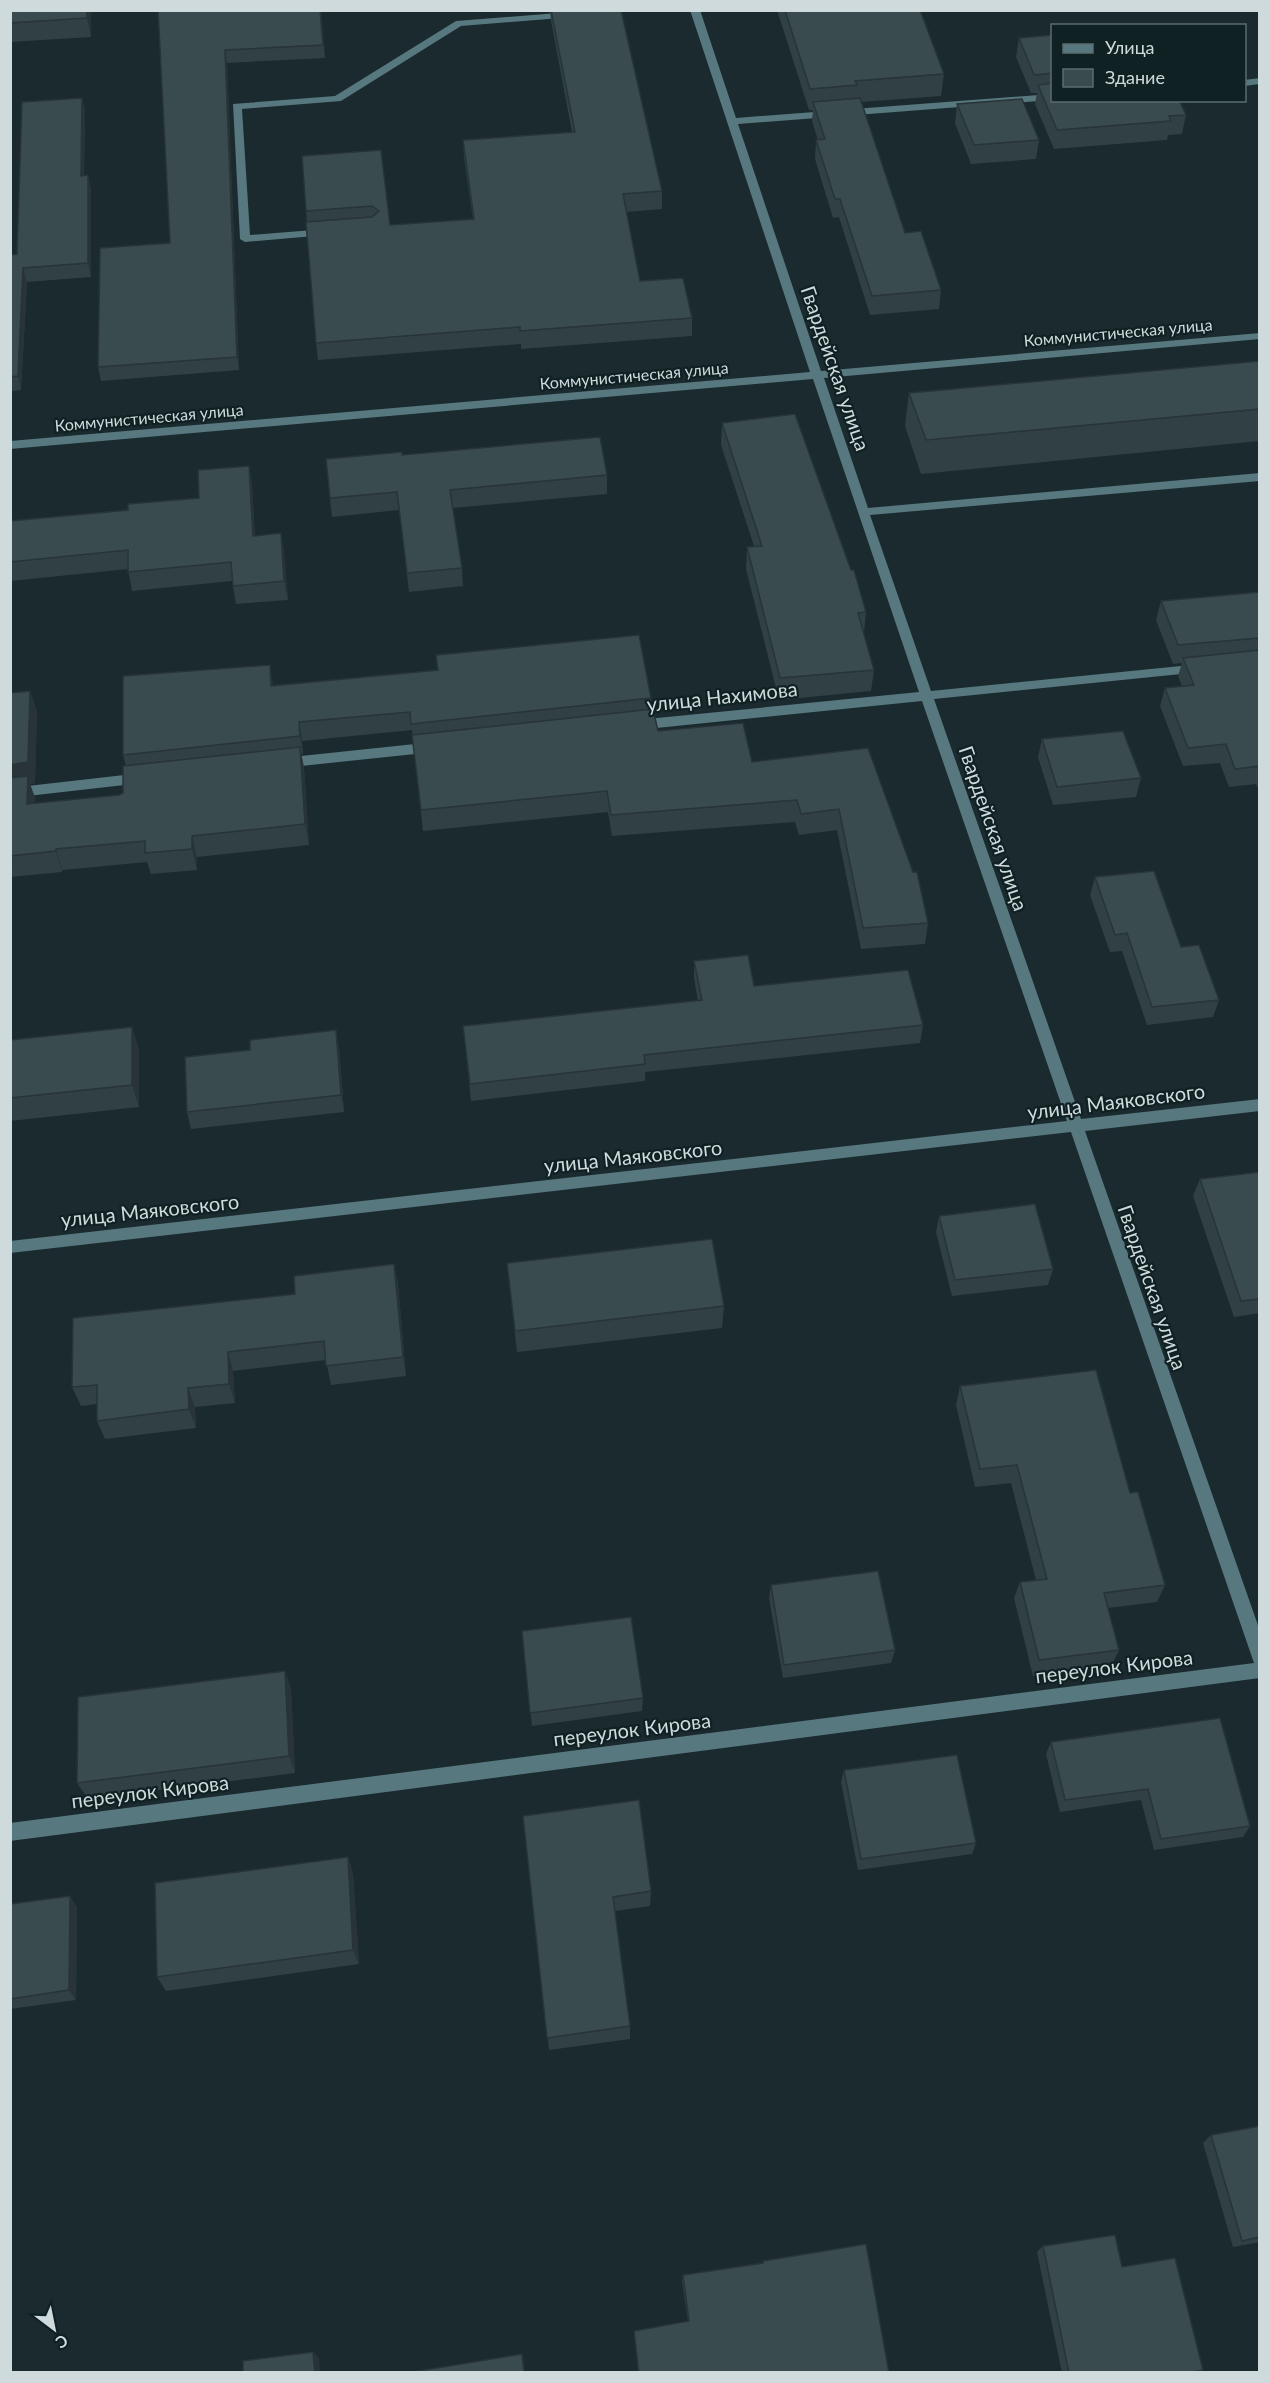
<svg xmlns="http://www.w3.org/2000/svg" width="1270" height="2383" viewBox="0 0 1270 2383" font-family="Lato,sans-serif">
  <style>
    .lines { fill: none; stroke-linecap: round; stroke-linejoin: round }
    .minor { fill: #57787f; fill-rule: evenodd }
    .wall { fill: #314044 }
    .shaded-wall { fill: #283437 }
    .building { fill: #394b4f; stroke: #283437; stroke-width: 1.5 }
    .labels { text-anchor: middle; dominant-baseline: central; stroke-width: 4.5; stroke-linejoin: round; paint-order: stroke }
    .far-street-label { font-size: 16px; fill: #cfdadc; stroke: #102124 }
    .street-label { font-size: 20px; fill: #cfdadc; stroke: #102124 }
  </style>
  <rect width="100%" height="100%" fill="#1a2a2e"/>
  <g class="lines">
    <g class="minor">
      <polygon points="690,10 700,10 736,118 1052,94 1052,100 738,124 821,371 1260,333 1260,339 824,378 868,508 1260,473 1260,481 870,515 931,691 1201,664 1207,668 1201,672 934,699 1081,1119 1260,1099 1260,1111 1085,1131 1260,1631 1260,1678 10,1841 10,1823 1254,1663 1071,1132 10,1253 10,1241 1067,1121 922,701 637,730 631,725 637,720 919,692 813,379 10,449 10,441 810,372"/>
      <polygon points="571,12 576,15 574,17 461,26 341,101 242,109 250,235 326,229 331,232 326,235 245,242 240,239 233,104 335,96 456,21"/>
      <polygon points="1260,78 1260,84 1244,86 1244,80"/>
      <polygon points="434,742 440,747 434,752 282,768 275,763 282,758"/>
      <polygon points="142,773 149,778 142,783 10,798 10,788"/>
    </g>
  </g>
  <g class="wall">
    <polygon points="10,10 91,10 91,37 10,42"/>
    <polygon points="158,10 321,10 325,58 227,63 239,370 101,381 98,367 170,243"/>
    <polygon points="550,10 621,10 662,191 662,209 626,212 640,281 692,318 692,336 521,349 521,344 318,360 316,343 306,211 381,150 390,225 473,219 464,158 463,140 572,132 551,21"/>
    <polygon points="777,10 920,10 944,74 941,96 861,102 905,233 941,290 939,309 870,315 839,217 833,218 815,159 816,140 818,140 812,121 813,110 809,110"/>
    <polygon points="1053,35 1053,100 1186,115 1182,134 1168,135 1167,140 1054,149 1035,104 1037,93 1031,93 1016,57 1019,38"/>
    <polygon points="82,98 85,111 84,175 91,189 91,277 27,282 21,390 10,391 10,255 17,254"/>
    <polygon points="957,104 1039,140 1036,159 971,164 955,123"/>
    <polygon points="1260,361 1260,441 921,474 905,426 909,393"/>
    <polygon points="722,423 866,612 864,633 874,670 871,691 779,700 746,569 747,547 754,546 721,445"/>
    <polygon points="402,455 607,475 607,494 453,508 462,568 463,586 409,592 399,510 332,517 330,498"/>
    <polygon points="249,466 252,485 255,536 281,533 284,552 288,600 236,604 232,581 132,591 128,569 10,581 10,521 128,510 199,498"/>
    <polygon points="1260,592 1260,792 1256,784 1229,787 1220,763 1183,766 1160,706 1165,688 1182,686 1178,676 1182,663 1173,664 1156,620 1161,601"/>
    <polygon points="436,655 651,698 651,709 658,731 752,762 868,748 928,923 925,944 861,949 837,830 799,835 795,822 612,836 608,812 423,831 412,730 302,741 303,754 301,754 304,768 309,845 197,857 197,870 151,874 147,862 62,870 62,872 10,877 10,693 30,691 37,712 35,783 30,784 35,798 34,804 119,795 123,793 126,766 123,755 273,685 437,670"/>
    <polygon points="1042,739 1141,778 1136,797 1053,805 1038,757"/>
    <polygon points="1095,877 1181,947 1219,1000 1213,1017 1147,1025 1122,951 1110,952 1090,895"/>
    <polygon points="694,961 754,986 923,1025 920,1043 645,1072 645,1081 471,1101 463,1026 698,1001 694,978"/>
    <polygon points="10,1040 139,1049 139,1107 10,1121"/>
    <polygon points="339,1047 344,1112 191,1129 187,1112"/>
    <polygon points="1260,1172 1260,1313 1234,1317 1193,1196 1200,1179"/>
    <polygon points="939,1216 1053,1269 1048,1285 952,1296 936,1232"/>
    <polygon points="507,1263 724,1306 722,1328 517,1352"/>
    <polygon points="394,1264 398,1284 406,1376 331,1385 326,1360 233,1371 235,1403 195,1407 196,1428 105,1439 97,1421 97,1404 81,1406 72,1387 295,1294"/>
    <polygon points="960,1386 1130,1493 1165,1585 1157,1602 1108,1608 1119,1650 1111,1666 1033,1676 1014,1598 1020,1582 1036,1580 1011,1483 975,1487 956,1405"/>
    <polygon points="771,1585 895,1650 891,1663 783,1678 769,1598"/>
    <polygon points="522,1631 643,1698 642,1711 532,1726"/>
    <polygon points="285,1671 291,1689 295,1773 88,1799 77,1783"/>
    <polygon points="1051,1742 1250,1826 1243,1837 1154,1850 1141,1800 1060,1812 1046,1754"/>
    <polygon points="844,1770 976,1843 972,1854 858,1870 841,1782"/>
    <polygon points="523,1816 651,1891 650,1906 615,1911 630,2026 630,2039 549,2050"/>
    <polygon points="348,1857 353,1873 359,1964 166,1991 157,1977"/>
    <polygon points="10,1904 77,1907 76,2000 10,2009"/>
    <polygon points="1260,2126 1260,2242 1233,2247 1203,2143 1211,2135"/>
    <polygon points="1043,2246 1122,2267 1203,2370 1198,2373 1062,2373 1037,2252"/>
    <polygon points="763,2261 889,2373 638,2373 634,2331 688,2321 682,2281 683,2275 762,2263"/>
  </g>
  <g class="shaded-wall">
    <polygon points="87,10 91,10 91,37 87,18"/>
    <polygon points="225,50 227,63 239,370 237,357"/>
    <polygon points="82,98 85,111 84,189 81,176"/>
    <polygon points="88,175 91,189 91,277 88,263"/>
    <polygon points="23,268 27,282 21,390 18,376"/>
    <polygon points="249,466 252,485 256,555 253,536"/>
    <polygon points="281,533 284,552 288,600 284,581"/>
    <polygon points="270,665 273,684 275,704 271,686"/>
    <polygon points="30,691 37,712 35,783 30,784 35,798 34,825 10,788 10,765"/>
    <polygon points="299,722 302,741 303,754 300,736"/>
    <polygon points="300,747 304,768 309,845 305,824"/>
    <polygon points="192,836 197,857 197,870 192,849"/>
    <polygon points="56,849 62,870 62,872 56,851"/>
    <polygon points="132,1027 139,1049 139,1107 132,1085"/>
    <polygon points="336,1030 339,1047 344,1112 341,1095"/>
    <polygon points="394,1264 398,1284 406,1376 403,1357"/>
    <polygon points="228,1352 233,1371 235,1403 229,1384"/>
    <polygon points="188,1388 195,1407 196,1428 189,1409"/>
    <polygon points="285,1671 291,1689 295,1773 289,1756"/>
    <polygon points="348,1857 353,1873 359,1964 353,1950"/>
    <polygon points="70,1896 77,1907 76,2000 69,1990"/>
    <polygon points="313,2352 319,2358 320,2373 315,2373"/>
    <polygon points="522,2354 524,2361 525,2373 524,2373"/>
  </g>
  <g class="building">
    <polygon points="10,10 87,10 87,18 10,23"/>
    <polygon points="158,10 320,10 323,45 225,50 237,357 98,367 100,248 170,243"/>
    <polygon points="551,10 621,10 662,191 623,194 640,281 683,278 692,318 520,331 520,327 316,343 306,222 372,217 379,211 372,206 306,211 302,156 381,150 390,225 474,219 463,140 575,132"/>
    <polygon points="785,10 920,10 944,74 855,81 857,85 810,89"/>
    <polygon points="1053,35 1053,73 1034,75 1019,38"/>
    <polygon points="1053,83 1053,100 1179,100 1186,115 1169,116 1171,121 1057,130 1038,85"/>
    <polygon points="82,98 81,176 88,175 88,263 23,268 18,376 10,377 10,255 17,254 22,102"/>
    <polygon points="860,98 905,233 921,231 941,290 872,296 840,199 835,199 816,140 825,139 813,102"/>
    <polygon points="1022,99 1039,140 974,145 957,104"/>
    <polygon points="1260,361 1260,409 926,440 909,393"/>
    <polygon points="795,414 851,570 854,570 866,612 858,613 874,670 780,678 747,547 762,546 722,423"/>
    <polygon points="600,437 607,475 450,490 462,568 407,573 397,492 330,498 326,459 402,452 402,455"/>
    <polygon points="249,466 253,536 281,533 284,581 233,586 231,562 128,572 128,550 10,562 10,521 128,510 128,504 199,498 198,470"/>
    <polygon points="1260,592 1260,638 1178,645 1161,601"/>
    <polygon points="639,635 651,698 411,724 410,712 299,722 300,736 123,755 123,676 270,665 271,686 438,670 436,655"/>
    <polygon points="1260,650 1260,766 1235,769 1226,744 1188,748 1165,688 1194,685 1183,658"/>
    <polygon points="30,691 28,762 10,765 10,693"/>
    <polygon points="653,709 658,731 743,723 752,762 868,748 913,872 917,872 928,923 863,928 839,809 801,814 797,800 611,815 607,791 421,810 412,735"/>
    <polygon points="1123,731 1141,778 1057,787 1042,739"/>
    <polygon points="300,747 305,824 192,836 192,849 145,853 145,841 56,849 56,851 10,856 10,778 28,776 27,804 119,795 123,793 123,766"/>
    <polygon points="1154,871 1181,947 1199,945 1219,1000 1152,1007 1127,933 1115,935 1095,877"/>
    <polygon points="748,955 754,986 908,970 923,1025 644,1055 645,1064 470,1084 463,1026 702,1000 694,961"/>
    <polygon points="132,1027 132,1085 10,1098 10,1040"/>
    <polygon points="336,1030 341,1095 187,1112 185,1057 250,1050 250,1040"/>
    <polygon points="1260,1172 1260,1299 1241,1301 1200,1179"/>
    <polygon points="1035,1204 1053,1269 955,1280 939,1216"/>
    <polygon points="712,1239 724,1306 515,1331 507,1263"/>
    <polygon points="394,1264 403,1357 326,1366 324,1341 228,1352 229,1384 188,1388 189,1409 97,1421 97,1385 72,1387 73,1318 295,1294 294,1276"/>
    <polygon points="1096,1370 1130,1493 1138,1492 1165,1585 1104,1593 1119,1650 1039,1660 1020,1582 1047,1579 1017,1465 980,1469 960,1386"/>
    <polygon points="878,1571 895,1650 784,1665 771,1585"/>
    <polygon points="631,1617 643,1698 530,1713 522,1631"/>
    <polygon points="285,1671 289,1756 77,1783 78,1697"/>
    <polygon points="1220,1718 1250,1826 1161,1839 1148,1789 1065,1800 1051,1742"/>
    <polygon points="957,1755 976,1843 861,1859 844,1770"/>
    <polygon points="639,1800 651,1891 613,1897 630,2026 547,2038 523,1816"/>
    <polygon points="348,1857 353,1950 157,1977 155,1883"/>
    <polygon points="70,1896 69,1990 10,1999 10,1904"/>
    <polygon points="1260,2126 1260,2237 1242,2241 1211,2135"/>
    <polygon points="1115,2235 1122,2267 1175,2258 1203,2370 1188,2373 1069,2373 1043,2246"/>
    <polygon points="866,2244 889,2373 639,2373 634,2331 689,2321 683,2275 763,2263 763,2261"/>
    <polygon points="313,2352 315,2373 243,2373 243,2361"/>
    <polygon points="522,2354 524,2373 406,2373"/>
  </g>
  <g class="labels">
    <g class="far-street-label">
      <text transform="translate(1118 332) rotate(-5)">Коммунистическая улица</text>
      <text transform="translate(634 375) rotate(-5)">Коммунистическая улица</text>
      <text transform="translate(149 417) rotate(-5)">Коммунистическая улица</text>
    </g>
    <g class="street-label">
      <text transform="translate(836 368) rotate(71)">Гвардейская улица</text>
      <text transform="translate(722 696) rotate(-6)">улица Нахимова</text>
      <text transform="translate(994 828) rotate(71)">Гвардейская улица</text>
      <text transform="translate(1116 1101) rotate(-7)">улица Маяковского</text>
      <text transform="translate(633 1156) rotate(-6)">улица Маяковского</text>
      <text transform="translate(150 1210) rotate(-6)">улица Маяковского</text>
      <text transform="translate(1153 1287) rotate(71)">Гвардейская улица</text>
      <text transform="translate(1114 1666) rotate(-7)">переулок Кирова</text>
      <text transform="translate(632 1729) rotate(-7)">переулок Кирова</text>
      <text transform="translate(150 1791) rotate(-7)">переулок Кирова</text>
    </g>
  </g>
  <rect width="1270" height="2383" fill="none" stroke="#cfdadc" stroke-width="24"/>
  <rect x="1051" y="24" width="195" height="78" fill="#102124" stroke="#5c6b6e" stroke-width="1.5"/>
  <rect x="1063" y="44" width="30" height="9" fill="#57787f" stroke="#5c6b6e" stroke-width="1.5"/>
  <text x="1105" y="54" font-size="18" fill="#cfdadc">Улица</text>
  <rect x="1063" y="69" width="30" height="18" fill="#394b4f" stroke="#5c6b6e" stroke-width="1.5"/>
  <text x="1105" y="84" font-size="18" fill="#cfdadc">Здание</text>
  <g transform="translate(54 2329) rotate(148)" stroke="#102124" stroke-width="4.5" paint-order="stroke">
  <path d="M0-4.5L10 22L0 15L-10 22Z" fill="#cfdadc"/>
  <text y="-9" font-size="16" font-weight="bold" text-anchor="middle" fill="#cfdadc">С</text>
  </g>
</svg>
